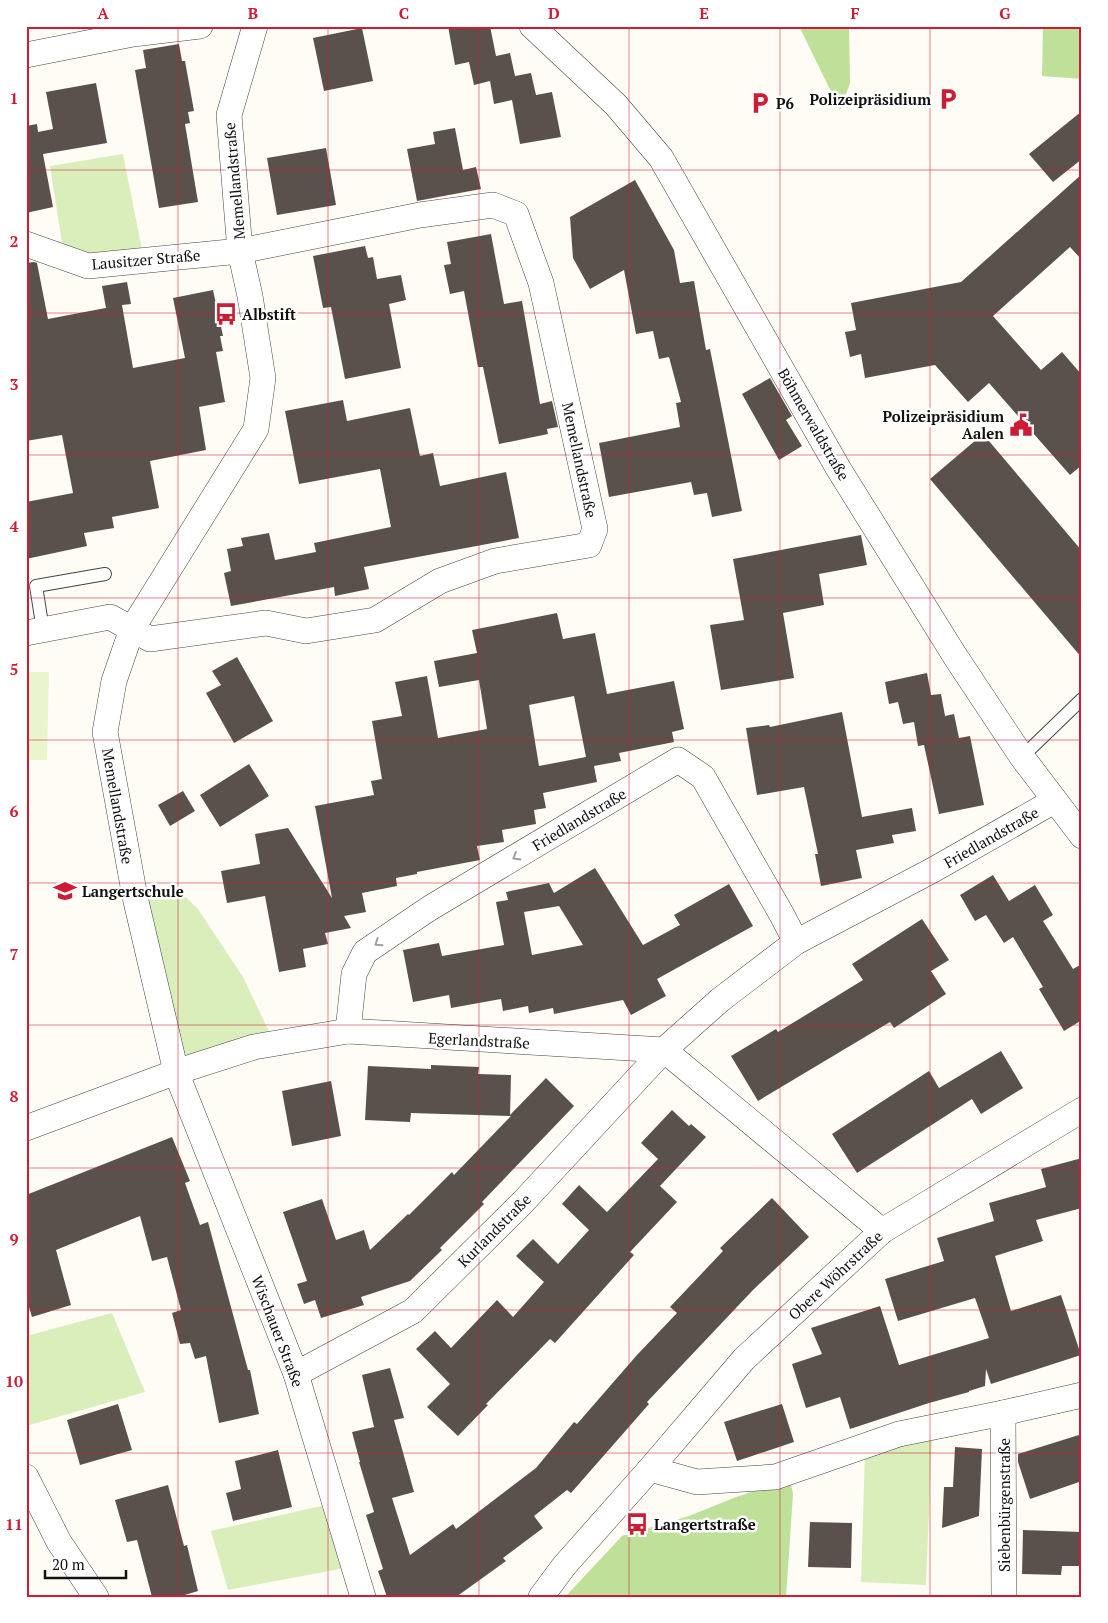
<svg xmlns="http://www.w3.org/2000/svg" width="1108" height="1623" viewBox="0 0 1108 1623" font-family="'PT Serif',serif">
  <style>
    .green { fill: #d9eeba }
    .forest { fill: #bee098 }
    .pitch { fill: #eaf4cd }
    .building { fill: #5b514c; fill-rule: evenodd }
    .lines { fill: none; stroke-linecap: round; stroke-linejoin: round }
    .lane-casing { stroke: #444; stroke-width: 14 }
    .street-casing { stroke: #444; stroke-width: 26 }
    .lane { stroke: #fff; stroke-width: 12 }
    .street { stroke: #fff; stroke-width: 25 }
    .oneway { stroke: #a0a0a0 }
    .grid { fill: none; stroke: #cd1d34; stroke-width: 1; stroke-opacity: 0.55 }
    .labels { text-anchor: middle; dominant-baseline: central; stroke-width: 5; stroke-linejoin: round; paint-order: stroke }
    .poi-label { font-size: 15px; font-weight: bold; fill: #111; stroke: #fff; text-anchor: start }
    .street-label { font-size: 15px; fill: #111; stroke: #fff }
    .neatline { fill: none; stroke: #cd1d34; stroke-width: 2 }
    .grid-label { font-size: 16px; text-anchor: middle; font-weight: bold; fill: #cd1d34 }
  </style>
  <rect width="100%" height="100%" fill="#fffcf5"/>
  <g class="green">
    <polygon points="123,154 142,250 89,258 63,249 50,166"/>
    <polygon points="173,885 198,909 243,977 275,1044 176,1072 135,897"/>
    <polygon points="112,1313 145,1392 26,1426 26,1336"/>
    <polygon points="932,1439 926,1585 861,1582 865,1451"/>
    <polygon points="325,1505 345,1568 228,1590 211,1531"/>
  </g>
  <g class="forest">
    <polygon points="799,26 849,26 850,83 840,110"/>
    <polygon points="1043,26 1082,26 1082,79 1042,76"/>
    <polygon points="790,1479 793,1494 786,1597 565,1597 622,1536 689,1516 736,1497"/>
  </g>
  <polygon class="pitch" points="26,672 49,672 47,760 26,760"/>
  <g class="building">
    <polygon points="448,26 490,26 496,56 510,53 515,76 531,73 536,95 552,92 561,137 520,144 512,100 494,104 490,81 474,85 469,62 455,65"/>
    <polygon points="362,28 373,81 324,91 313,38"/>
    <polygon points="179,44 182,61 185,61 194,111 188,112 190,123 185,124 198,202 159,208 135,70 146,68 143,50"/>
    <polygon points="96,83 107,143 43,154 53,207 26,213 26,126 37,124 38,132 53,129 46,92"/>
    <polygon points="1082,111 1082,159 1053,182 1029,154"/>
    <polygon points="455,128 463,170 476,167 481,189 417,201 407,149 435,144 433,132"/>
    <polygon points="326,148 336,205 277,215 267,158"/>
    <polygon points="1082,174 1082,260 1070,247 993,316 1041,370 1062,352 1082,375 1082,465 1070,475 989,383 968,402 935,365 865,378 861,354 850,357 845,332 856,330 851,303 961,282"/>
    <polygon points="635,180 674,250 680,283 694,281 706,350 710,349 742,511 712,517 707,493 694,495 691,482 609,497 599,443 680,427 676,403 681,402 669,357 659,359 653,331 636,334 624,270 590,289 573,258 570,217"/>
    <polygon points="491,234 504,304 522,301 540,404 552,401 558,427 547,429 548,434 499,444 483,367 478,367 464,291 450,294 444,265 451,264 447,242"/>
    <polygon points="365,246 368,258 373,257 377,279 401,275 406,300 389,304 401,368 345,379 331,307 323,308 313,256"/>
    <polygon points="34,262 37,263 48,319 116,306 106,308 102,286 127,282 131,304 122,305 133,368 185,358 173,298 213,290 223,336 220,336 223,351 216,352 225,402 199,407 206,450 150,461 159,508 112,517 114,528 84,533 87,546 26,559 26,502 73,493 62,435 26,441 26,263"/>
    <polygon points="770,378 792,416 786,420 802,446 779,460 742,394"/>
    <polygon points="343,400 347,421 410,408 420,456 433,453 440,486 506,472 519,538 364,567 369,589 335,596 334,587 231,606 224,573 231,571 227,549 243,546 241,538 269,533 275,560 316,552 314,543 391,527 380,469 299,484 285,411"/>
    <polygon points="983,434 1082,551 1082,658 930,479"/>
    <polygon points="861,535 867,565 819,574 824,605 783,613 794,678 721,690 710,625 744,620 733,559"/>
    <path d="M557,613L563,639L595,633L607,694L674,681L684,729L672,732L674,742L619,753L621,761L594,766L597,782L543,793L546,808L534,810L536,824L502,830L504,842L477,846L480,860L417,872V874L396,878L397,886L362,893L366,912L344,916L351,928L325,933L328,944L303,949L306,967L279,972L265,896L227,903L221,871L260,864L255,834L288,828L332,898L315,806L374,795L371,781L382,779L372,721L402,716L395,682L427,676L438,738L487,729L479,680L439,687L434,661L477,653L472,630ZM574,696L586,757L539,766L529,705Z"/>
    <polygon points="237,657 273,721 234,743 206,693 221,685 212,671"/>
    <polygon points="927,673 931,695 941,694 945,716 954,714 959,738 970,736 984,805 939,814 924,745 918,746 914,722 903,724 898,702 889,704 885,682"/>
    <polygon points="842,712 862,817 912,808 916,831 892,835 894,843 856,850 862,878 821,886 815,854 818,854 804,787 757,795 746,728 769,725 770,727"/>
    <polygon points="249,764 269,796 220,827 200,795"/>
    <polygon points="183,791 195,811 170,826 158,805"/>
    <path d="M595,868L643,945L680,925L674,915L729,884L753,926L657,979L666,996L631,1015L623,1000L554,1014L553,1008L529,1013L528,1006L503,1011L501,999L451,1008L449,995L413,1002L403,950L439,943L442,956L504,945L496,902L508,900L506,892L549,883L554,893ZM559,906L583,945L532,955L524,912Z"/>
    <polygon points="993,875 1009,901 1035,885 1053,915 1043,921 1073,969 1082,964 1082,1020 1064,1031 1039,989 1043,987 1013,937 1004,943 986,915 975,921 960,895"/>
    <polygon points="922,919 949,960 931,971 946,994 894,1028 890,1022 758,1101 731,1056 776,1029 778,1032 863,980 852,964"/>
    <polygon points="1001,1051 1023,1088 981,1114 972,1099 857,1173 832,1134 929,1071 939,1088"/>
    <polygon points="431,1065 479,1067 478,1074 511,1075 510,1115 546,1078 574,1106 482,1202 484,1204 440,1248 442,1250 410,1281 361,1297 364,1305 321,1318 315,1300 304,1304 297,1284 307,1281 283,1212 322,1199 336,1240 364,1230 370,1250 408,1214 409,1215 452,1172 454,1175 511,1116 411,1113 410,1122 365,1120 368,1066 431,1069"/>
    <polygon points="331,1081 341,1136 292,1146 282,1091"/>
    <polygon points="672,1110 689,1126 691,1124 706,1137 660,1186 677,1202 630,1252 634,1255 555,1343 550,1339 486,1404 488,1405 458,1436 427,1407 450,1384 416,1349 435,1331 451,1348 497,1300 513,1317 544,1282 516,1256 533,1239 558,1264 589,1230 562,1204 579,1185 607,1212 658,1159 641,1143"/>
    <polygon points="172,1137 190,1181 185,1183 200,1225 208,1222 248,1370 250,1370 259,1414 219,1423 206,1356 195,1359 190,1343 180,1344 172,1313 181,1310 167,1257 152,1261 140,1216 56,1250 71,1305 32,1317 26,1297 26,1195"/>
    <polygon points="1082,1158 1082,1208 1036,1220 1043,1241 995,1256 1011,1311 1061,1295 1081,1355 991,1384 986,1369 985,1386 969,1391 969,1392 929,1403 850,1429 840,1397 806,1408 792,1364 822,1354 811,1328 880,1306 899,1365 989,1338 975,1298 898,1321 885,1279 944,1261 937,1238 994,1221 989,1203 1046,1187 1041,1169"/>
    <polygon points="772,1198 809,1237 753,1290 647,1402 649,1404 571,1493 567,1490 534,1516 543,1528 503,1558 506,1561 456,1597 387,1597 378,1571 383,1569 366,1515 374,1512 359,1462 360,1462 352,1432 374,1427 362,1375 390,1368 404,1418 394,1420 414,1492 392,1498 410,1555 453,1524 456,1529 536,1468 574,1422 577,1424 637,1355 677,1313 670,1307 723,1251 720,1248"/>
    <polygon points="118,1404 132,1450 80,1465 67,1420"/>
    <polygon points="782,1404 794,1442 737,1461 724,1422"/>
    <polygon points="1082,1434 1082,1481 1030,1499 1018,1462 1018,1454"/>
    <polygon points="955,1447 982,1449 979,1516 942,1528 944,1487 953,1487"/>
    <polygon points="278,1450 292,1507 233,1521 226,1493 241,1489 235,1461"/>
    <polygon points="168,1485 184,1546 187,1545 198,1591 178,1597 152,1597 137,1540 127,1542 115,1500"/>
    <polygon points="810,1522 852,1523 851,1568 808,1567"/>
    <polygon points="1023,1530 1082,1532 1082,1566 1062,1566 1061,1575 1022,1574"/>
  </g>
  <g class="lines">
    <defs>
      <g id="lane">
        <polyline points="43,630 36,586 105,574"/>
        <polyline points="1022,757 1082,699"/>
      </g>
      <g id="street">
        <polyline points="255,26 229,115 240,251 250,296 263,378 256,429 132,629 114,681 105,732 135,897 176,1072 296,1374 363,1597"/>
        <polyline points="532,26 616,105 661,158 838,468 955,656 1022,757 1082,836"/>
        <polyline points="26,55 133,34 200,26"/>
        <polyline points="26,244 88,266 240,251 420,215 493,205 516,214 541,283 595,529 589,545 495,561 440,581 375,620 306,631 266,623 150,639 110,617 26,633"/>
        <polyline points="348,1031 354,974 365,952 430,908 678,760 703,777 782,915 796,942"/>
        <polyline points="26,1128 176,1072 254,1047 348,1031 664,1050 882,1231"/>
        <polyline points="296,1374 413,1311 523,1202 664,1050 720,1000 796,942 933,870 1054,801"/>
        <polyline points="1003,1413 1004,1597"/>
        <polyline points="650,1469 697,1482 775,1477 899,1434 1003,1413 1082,1395"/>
        <polyline points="26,1477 59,1542 96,1597"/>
        <polyline points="541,1597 564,1566 650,1469 744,1359 882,1231 1082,1110"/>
      </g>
    </defs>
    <use href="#lane" class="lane-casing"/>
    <use href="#street" class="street-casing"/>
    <use href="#lane" class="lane"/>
    <use href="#street" class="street"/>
  </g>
  <defs><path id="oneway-chevron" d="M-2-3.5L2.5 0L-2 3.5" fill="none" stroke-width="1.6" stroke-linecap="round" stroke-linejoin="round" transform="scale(1.25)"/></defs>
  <g class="oneway">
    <use href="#oneway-chevron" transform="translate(516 857) rotate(149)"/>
    <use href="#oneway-chevron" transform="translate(378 943) rotate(146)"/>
  </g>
  <path class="grid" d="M178,26V1597M328,26V1597M479,26V1597M629,26V1597M780,26V1597M930,26V1597M26,170H1082M26,313H1082M26,455H1082M26,598H1082M26,740H1082M26,883H1082M26,1025H1082M26,1168H1082M26,1310H1082M26,1453H1082"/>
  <defs>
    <symbol id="parking-bare" viewBox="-9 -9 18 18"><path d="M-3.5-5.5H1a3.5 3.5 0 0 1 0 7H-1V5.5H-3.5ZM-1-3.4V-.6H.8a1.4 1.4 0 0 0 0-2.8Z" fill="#cd1d34" stroke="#fff" stroke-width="2.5" paint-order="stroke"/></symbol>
    <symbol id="bus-bare" viewBox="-9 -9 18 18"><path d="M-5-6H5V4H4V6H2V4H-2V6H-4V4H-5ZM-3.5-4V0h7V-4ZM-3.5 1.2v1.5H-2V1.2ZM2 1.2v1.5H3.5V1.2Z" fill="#cd1d34" stroke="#fff" stroke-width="2.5" paint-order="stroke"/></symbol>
    <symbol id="civic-bare" viewBox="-9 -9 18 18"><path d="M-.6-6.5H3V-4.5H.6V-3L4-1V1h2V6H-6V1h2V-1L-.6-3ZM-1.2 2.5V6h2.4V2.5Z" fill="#cd1d34" stroke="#fff" stroke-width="2.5" paint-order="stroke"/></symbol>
    <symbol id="school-bare" viewBox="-9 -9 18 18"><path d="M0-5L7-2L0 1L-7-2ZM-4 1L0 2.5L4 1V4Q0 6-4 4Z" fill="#cd1d34" stroke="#fff" stroke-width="2.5" paint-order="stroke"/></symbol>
  </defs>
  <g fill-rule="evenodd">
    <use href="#parking-bare" x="932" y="83" width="32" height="32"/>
    <use href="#parking-bare" x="744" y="87" width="32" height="32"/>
    <use href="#bus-bare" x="210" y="298" width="32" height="32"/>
    <use href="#civic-bare" x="1005" y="409" width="32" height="32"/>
    <use href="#school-bare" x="49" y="875" width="32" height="32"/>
    <use href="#bus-bare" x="621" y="1508" width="32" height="32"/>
  </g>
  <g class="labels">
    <g class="poi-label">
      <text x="931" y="99" text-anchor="end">Polizeipräsidium</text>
      <text x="776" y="103">P6</text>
      <text x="242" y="314">Albstift</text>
      <text x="1004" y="416" text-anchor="end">Polizeipräsidium<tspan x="1004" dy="17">Aalen</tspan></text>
      <text x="82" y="891">Langertschule</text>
      <text x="654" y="1524">Langertstraße</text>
    </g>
    <g class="street-label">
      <text transform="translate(234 181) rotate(-95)">Memellandstraße</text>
      <text transform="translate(146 259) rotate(-5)">Lausitzer Straße</text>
      <text transform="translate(814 424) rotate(60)">Böhmerwaldstraße</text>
      <text transform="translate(580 460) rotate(78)">Memellandstraße</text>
      <text transform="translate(118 806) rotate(80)">Memellandstraße</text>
      <text transform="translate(579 819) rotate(-31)">Friedlandstraße</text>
      <text transform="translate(991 837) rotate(-30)">Friedlandstraße</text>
      <text transform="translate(479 1040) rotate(3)">Egerlandstraße</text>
      <text transform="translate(494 1230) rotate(-45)">Kurlandstraße</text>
      <text transform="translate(835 1275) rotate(-43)">Obere Wöhrstraße</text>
      <text transform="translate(278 1331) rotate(69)">Wischauer Straße</text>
      <text transform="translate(1004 1505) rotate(-90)">Siebenbürgenstraße</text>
    </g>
  </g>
  <rect width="1108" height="1623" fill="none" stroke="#ffffff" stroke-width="55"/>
  <path d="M45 1570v8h81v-8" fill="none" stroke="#111111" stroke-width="2.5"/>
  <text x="52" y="1570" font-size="15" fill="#111111" stroke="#ffffff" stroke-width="4" paint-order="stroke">20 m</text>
  <rect x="28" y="28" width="1052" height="1568" class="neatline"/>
  <g class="grid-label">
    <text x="103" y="19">A</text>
    <text x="253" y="19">B</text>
    <text x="404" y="19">C</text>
    <text x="554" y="19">D</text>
    <text x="704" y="19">E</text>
    <text x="855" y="19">F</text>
    <text x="1005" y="19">G</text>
    <text x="14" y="104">1</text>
    <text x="14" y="247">2</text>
    <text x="14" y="390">3</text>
    <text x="14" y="532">4</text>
    <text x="14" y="675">5</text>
    <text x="14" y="817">6</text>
    <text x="14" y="960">7</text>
    <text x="14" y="1102">8</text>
    <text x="14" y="1245">9</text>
    <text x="14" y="1387">10</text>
    <text x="14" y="1530">11</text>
  </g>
</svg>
